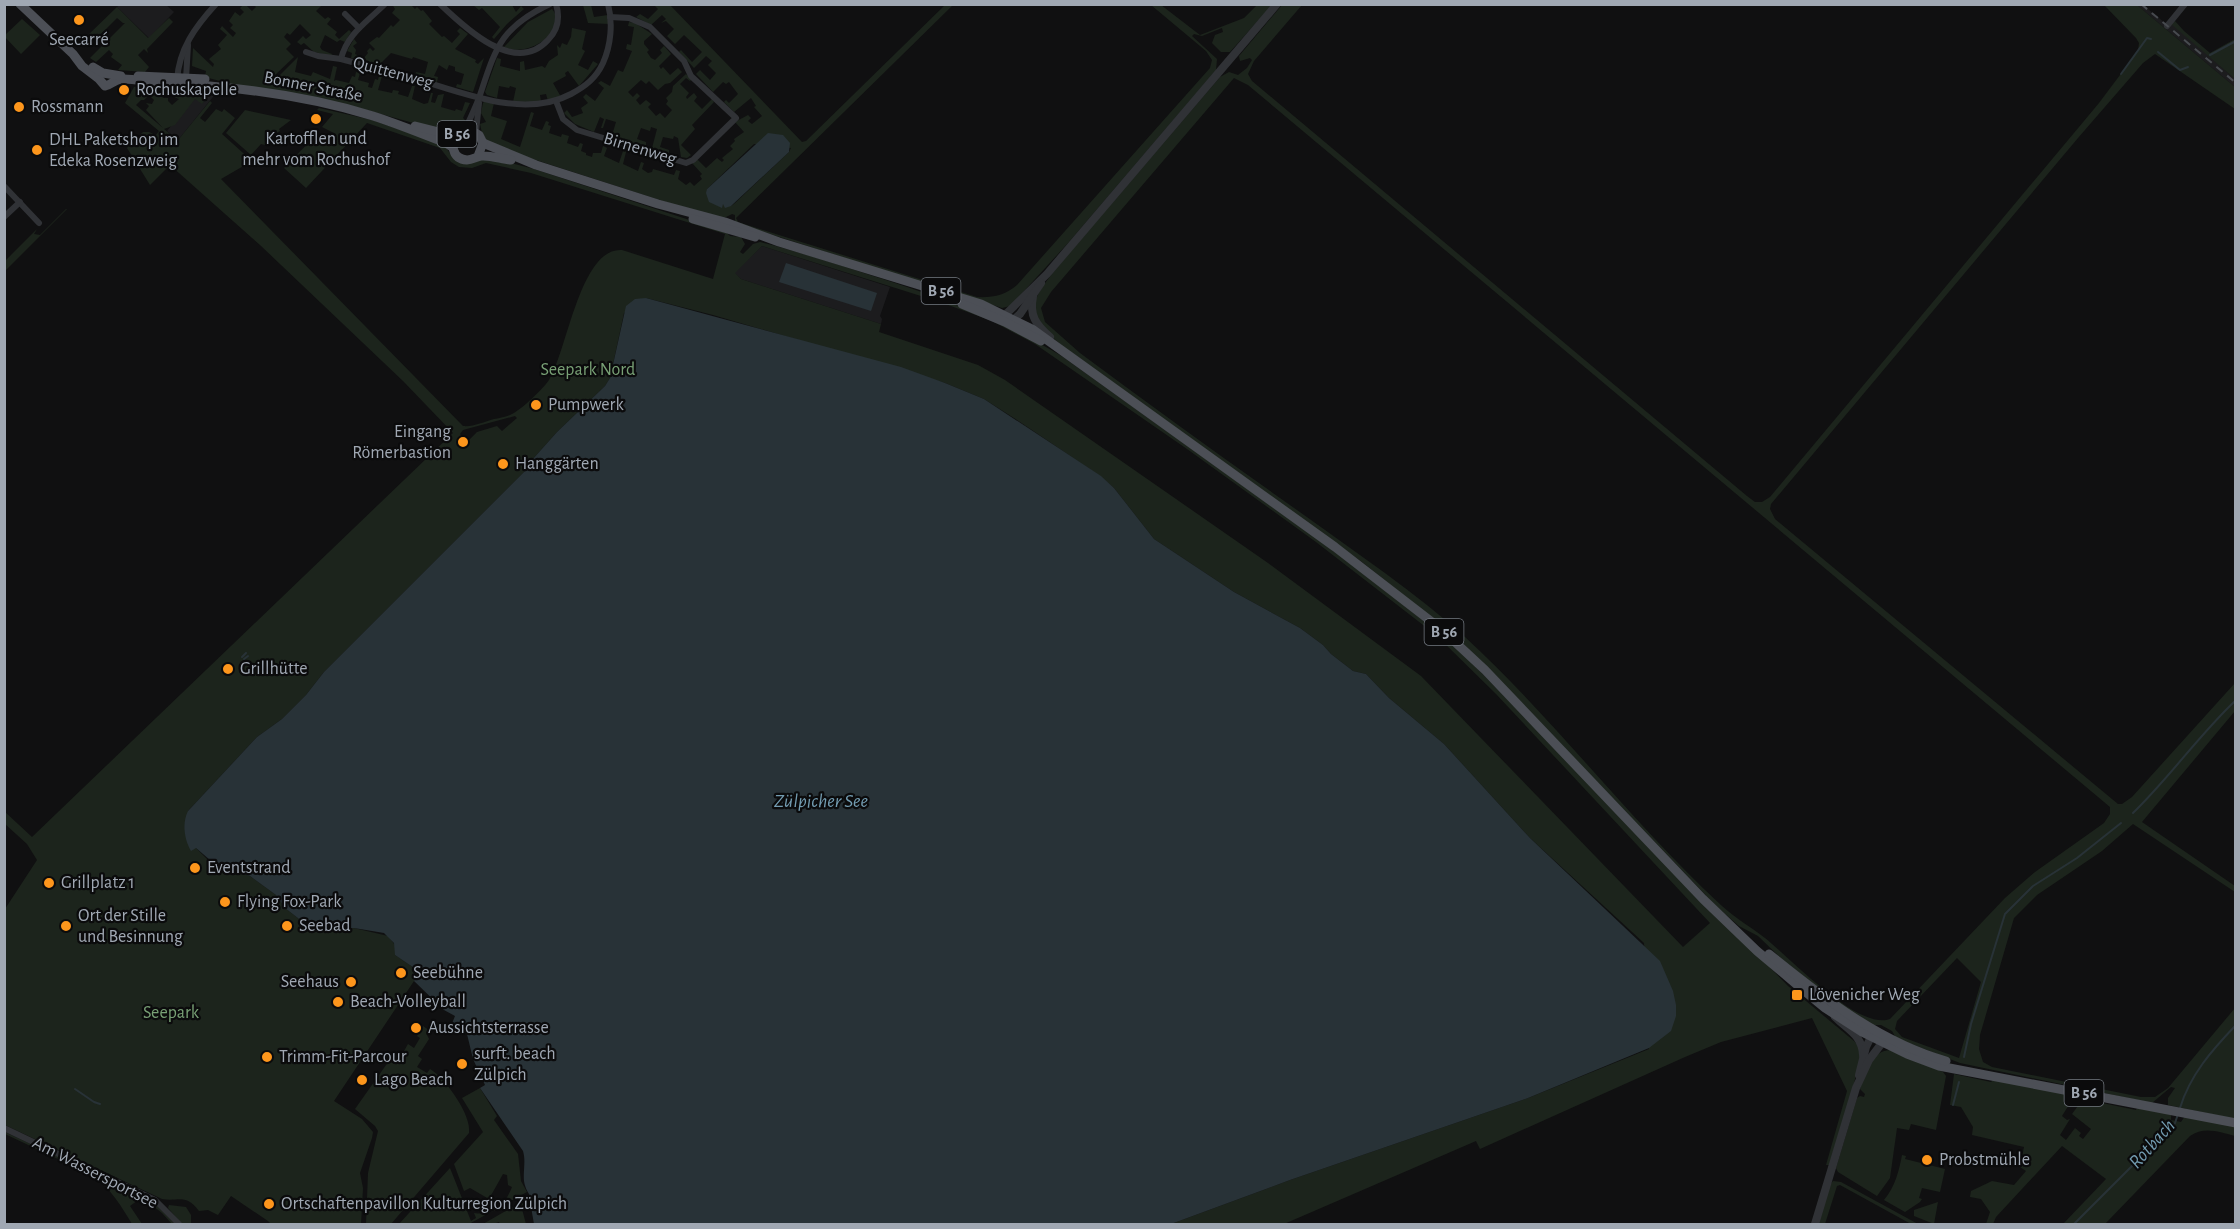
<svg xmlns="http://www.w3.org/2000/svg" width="2240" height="1229" viewBox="0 0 2240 1229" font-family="'Alegreya Sans',sans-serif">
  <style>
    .built { fill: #1c1c1e }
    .green { fill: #1c241c; fill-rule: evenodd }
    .water { fill: #283237 }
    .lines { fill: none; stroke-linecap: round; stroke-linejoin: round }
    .stream { stroke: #283237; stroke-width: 2 }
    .minor { stroke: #303236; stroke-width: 6 }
    .tertiary { stroke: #303236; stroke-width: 8 }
    .primary { stroke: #4c4f56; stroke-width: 9 }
    .rail { stroke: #474a4f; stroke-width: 2; stroke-dasharray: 8 6; stroke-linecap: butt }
    .poi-dot { fill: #fd961c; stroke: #0b0b0c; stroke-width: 2 }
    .labels { text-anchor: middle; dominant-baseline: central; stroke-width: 4.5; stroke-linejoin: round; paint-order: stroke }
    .shield { fill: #0b0b0c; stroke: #737981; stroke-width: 1.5 }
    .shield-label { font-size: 16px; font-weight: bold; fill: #a0a8b3 }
    .poi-label { font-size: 18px; fill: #a0a8b3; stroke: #0b0b0c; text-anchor: start }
    .street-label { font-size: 18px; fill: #a0a8b3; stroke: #0b0b0c }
    .park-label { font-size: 18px; fill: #78a075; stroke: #0b0b0c }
    .water-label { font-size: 20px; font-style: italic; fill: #739cb1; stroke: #0b0b0c }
  </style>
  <rect width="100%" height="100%" fill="#101011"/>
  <g class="built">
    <polygon points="120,5 166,5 174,12 149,38 117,7"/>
    <polygon points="2137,5 2143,5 2165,23 2168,21 2176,27 2235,79 2235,87"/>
    <polygon points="200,90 217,92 178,140 167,131"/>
    <polygon points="762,246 890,287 880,316 882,319 881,324 741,279 734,273"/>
  </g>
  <g class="green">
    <polygon points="263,4 322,5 316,11 325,19 328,17 331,19 327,24 337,32 335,35 339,39 349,30 351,32 345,42 340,40 337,42 325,35 320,47 322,50 332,54 331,56 314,52 304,43 301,45 297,42 303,36 306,39 311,35 300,24 290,35 287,33 284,37 291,44 286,49 294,57 274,76 267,75 266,78 275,80 298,57 295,72 311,76 313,72 330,79 333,66 337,67 334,81 336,80 349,83 352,76 355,77 356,72 360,73 358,80 369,83 368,87 372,88 375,79 378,80 380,72 392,75 391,78 382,76 378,90 392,93 393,90 399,91 398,94 408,97 412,86 415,86 412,99 424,104 428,103 431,93 433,93 431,102 435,103 438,95 444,94 441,107 455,111 456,109 462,111 465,102 470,103 463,118 466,121 454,131 435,129 352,106 231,84 205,77 206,71 192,66 193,48 213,67 214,64 209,59 221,49 218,45 227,35 220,29 222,26 233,37 236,33 230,28 233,25 229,21 235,12 240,16 244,12 240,8 243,5 246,5 252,11 256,7 254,5"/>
    <polygon points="410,4 415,9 417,7 421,11 423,10 432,21 429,24 442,37 444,36 452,43 460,34 457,31 460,28 468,34 455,49 476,60 475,62 478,64 484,58 473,92 456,87 457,84 461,85 464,74 455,71 455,67 449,65 447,70 439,65 434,76 438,77 437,82 432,81 433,79 415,75 416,72 425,74 428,62 413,57 412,59 391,53 379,65 351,58 352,53 347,51 354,39 357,43 353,46 356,50 355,54 364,58 368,53 367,51 370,48 373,51 375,49 369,43 377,37 379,38 391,25 393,27 400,20 392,13 395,9 392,4"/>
    <polygon points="473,5 512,5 516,12 521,6 524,9 507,24 494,39 492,37 500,27 482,8 479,10"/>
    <polygon points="583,5 591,5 594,17 608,15 609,24 588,23"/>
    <path d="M654,5H670L802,142L806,141L945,5H953L736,218L738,222L763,230L977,297C992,298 1006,295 1017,285L1210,68L1212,60L1206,51L1151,5H1161L1200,35L1244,18L1257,5H1272L1230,52H1221L1212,43L1215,35L1223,32L1222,28L1202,36L1194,34L1192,36L1217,59L1216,70L1069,242L1014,302L1010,306L1002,308L735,223V215L732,214L724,218L669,203L489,145L482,133L480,124L486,122L481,113L483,103L485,101L494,103L491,116L507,121L501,139L520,147L531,112L534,113L530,126L542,130L546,121L549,122L548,125L551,126L549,133L561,137L562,134L569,136L567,143L578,147L580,143L583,144L581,151L586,153V155L592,157L593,153H601L603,146L607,148L604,156L619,163L624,148L632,150L631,153L626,152L623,164L638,171L641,162L644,163L642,169L648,173L652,172L653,169L674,175L676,170L680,171L678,179L686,185L690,182L694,186L702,179L700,176L702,174L692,163L697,159L706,168L717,158L722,162L724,160L722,158L733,149L730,146L735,141L734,139L744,132L735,122L748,115L751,118L748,121L752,124L762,116L754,107L756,106L751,98L734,112L724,102L726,100L729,103L738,94L729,82L726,84L723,82L713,92L696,74L700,70L710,80L716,73L708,65L712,61L706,56L694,68L679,52L681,50L692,62L702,52L684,35L675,44L667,36L674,29L666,21L661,23L666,19L662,15L651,25L636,17L640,14L648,19L658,9ZM754,144L791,148L789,152L735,203L731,206L723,204L707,189Z"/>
    <path d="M1282,5H1302L1254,61L1248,74L1252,81L1747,496L1755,502H1762L1770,497L2099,103L2138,51L2139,43L2136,38L2104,5H2137L2235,87V109L2155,54L2143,63L2078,138L1771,504L1770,509L1775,519L2118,804H2122L2132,797L2235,683V711L2142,822L2235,886V892L2133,824L2102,851L2037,895L2014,918L1980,1035L1979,1049L1983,1062L1992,1067L2141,1097H2155L2168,1088L2235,1008V1119L2168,1105V1098L2175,1088L2171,1087L2152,1103L1960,1063L1896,1038L1892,1031L1881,1025H1870L1851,1013L1784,961L1758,936L1739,926L1718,908L1494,674L1454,635L1362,562L1064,347C1053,338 1038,326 1034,311C1031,296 1058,267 1067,256L1220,77L1229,72L1238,75L1247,68L1252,60L1250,58L1240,61L1239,56ZM1234,78L1248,85L2110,807V814L2104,823L2035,872L2005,898L1890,1019C1858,1031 1789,957 1765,938C1751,927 1735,918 1722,906C1631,822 1556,721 1465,637C1415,592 1358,554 1304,515C1229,462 1154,408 1080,353L1045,322L1041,308L1051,292ZM1957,958L1981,982L1959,1058L1902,1037L1895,1029L1897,1021Z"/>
    <polygon points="117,7 148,38 169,18 173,22 147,49 148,53 144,49 138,55 149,67 145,72 118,70 122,65 111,57 113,54 109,50 96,62 90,58 125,23 123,23 117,18 97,38 94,35 89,40 86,37"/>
    <path d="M552,9C569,29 530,59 504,47L528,22Z"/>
    <polygon points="22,19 40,35 21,54 4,36"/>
    <polygon points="2175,21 2184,31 2210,53 2235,39 2235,79 2171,24"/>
    <polygon points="629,22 635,23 652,34 644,41 644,44 649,50 647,52 651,58 655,60 662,53 660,50 664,46 671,54 659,66 661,69 663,67 670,75 678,68 682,72 670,83 665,84 658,90 649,81 646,84 641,80 628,92 633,97 637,93 640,96 636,100 640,105 646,100 651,104 648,107 656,116 660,113 665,118 672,110 666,104 668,101 666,98 672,92 673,86 686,74 692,79 690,81 686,78 680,84 689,93 686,97 687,99 694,93 697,97 694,101 702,109 712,99 714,102 692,125 695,129 681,145 691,155 687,158 681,157 678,138 674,136 673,139 663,137 660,147 669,150 669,153 652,148 657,129 651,127 650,131 641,128 637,139 646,142 646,146 606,136 608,131 613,132 616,122 606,119 603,128 601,128 604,119 600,117 594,132 575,124 564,113 567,110 572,117 583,113 581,108 588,103 583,97 586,94 595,101 604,88 598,83 601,81 610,86 618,70 623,72 632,51 626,49 627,44 631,45 634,27 628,26"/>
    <polygon points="572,28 586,31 582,49 585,51 578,65 588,70 593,61 598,64 579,86 568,71 565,73 566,76 553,83 561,97 548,101 546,94 540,95 541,102 513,102 516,88 510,86 509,88 499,86 497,98 487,95 485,92 497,58 501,59 500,66 520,71 520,62 524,61 525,70 542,66 545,68 549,61 558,55 557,45 560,48 562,43 567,45 571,37"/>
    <path d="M138,86L146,87L148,96L144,100H141L136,105L163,128L146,110L149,106L146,103L152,104L154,100L150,96L151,88L156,89V91L164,98H168V101L172,105L179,99L174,97V89L212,91L202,104L195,99L175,125L164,129L178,140L210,101L212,103L200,118L205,122L216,109L222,112L224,109L235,118L222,134L252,161L221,179L463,426C473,427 484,422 494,419C499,418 506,417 512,414C522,409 542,390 549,380C567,352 580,247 622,250L713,279L725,234L531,173L486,163L472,168L459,167L451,162L440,148L367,123L306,188L284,168L317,134L322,135L321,140L336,145V134L322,127L333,114L317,110L319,108L372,120L444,145L452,156L511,163L534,169L726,232L730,236L741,237L745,244L740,252L743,254L753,244L760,242C797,251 833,263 870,275C937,296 1002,320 1063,357L1330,548L1438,632L1465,656L1788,986L1854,1041L1860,1047L1861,1054L1852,1092L1829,1165H1826L1847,1091L1812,1018L1721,1042L1685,1057L1480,1149L1476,1141L1284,1224H1171L1290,1180L1528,1098L1649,1049L1644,943L1530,838L1444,744L1389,698L1366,674L1353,671L1331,654L1323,645L1300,628L1234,592L1154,539L1114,488L1100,476L1017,420L984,399L945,383L713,315L646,298L624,313L610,378L605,386L557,432L532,460L530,466L324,672L306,695L282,719L257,737L188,811L196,848L210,862L247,874L276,895L285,908L303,922L328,930L354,928L388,936L395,945V955L420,972L334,1101L362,1119L373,1132L372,1138L360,1173L363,1188L361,1224H271L268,1221L231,1196L218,1215L208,1210L199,1211C185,1193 179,1202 162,1199L5,1125V909L37,860L27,844L5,824L4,811L32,837L453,433L403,381L260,245L170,165L150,185L127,148L143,132H149L156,135L159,131L125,103L134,87ZM762,246L940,302L992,321L1035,344L1187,449L1316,542L1436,635L1496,694L1710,923L1683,947L1421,676L1268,563L1005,380L978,365L879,332L881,324L741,279L735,273ZM515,416L517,418L502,431L497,426L477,432L467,442L460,434L463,430Z"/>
    <polygon points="245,110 291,120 279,129 280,131 274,134 275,136 267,141 265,145 261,144 251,155 226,133"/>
    <polygon points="66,209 67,209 5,271 5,261 37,229 34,234 40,235"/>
    <path d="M423,1026L430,1031L427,1035L429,1039L418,1056L422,1059L417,1067L427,1073L430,1069C445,1078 472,1115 469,1133L391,1224H366L368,1173L378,1131L375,1126L355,1109L391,1058L397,1062L405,1052L404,1051L408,1044L414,1048L420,1038L417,1036Z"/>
    <path d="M1890,1050L1943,1072L1946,1076L1936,1130L1911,1124L1909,1130L1897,1128L1890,1178L1877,1196L1838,1172L1836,1168L1857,1098L1860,1096L1864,1097L1865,1094L1860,1089C1866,1073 1871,1051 1890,1050Z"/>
    <path d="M1954,1074L1991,1082L1994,1079L2075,1095L2062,1116L2067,1120L2070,1119L2060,1135L2066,1140L2075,1128L2081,1133L2079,1136L2083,1139L2091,1129L2072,1114L2083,1099L2136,1110L2137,1108L2171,1114V1120L2181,1122L2185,1116L2235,1126V1136C2219,1132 2204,1126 2190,1136L2105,1224H2063L2106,1179L2062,1146L1996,1217L1993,1224H1986L1990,1212L1981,1199L1970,1197L1971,1191L1992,1181L2014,1185L2026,1171L2020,1167L2024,1147L1972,1135L1973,1127L1961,1107L1950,1105Z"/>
    <path d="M480,1088L497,1116L494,1120L518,1154L521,1181L527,1192L469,1224H399L450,1168L471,1221L476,1218L474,1213C496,1216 504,1206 512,1187L508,1185L507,1175L503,1174L489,1199L470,1188L464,1191L454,1164L483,1132L462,1098Z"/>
    <path d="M5,1132L151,1200L175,1224H172L162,1213L142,1197L130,1206L142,1224H132C121,1206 111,1189 94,1176L5,1134Z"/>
    <path d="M1902,1155L1906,1156L1905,1159L1945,1169L1940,1192L1922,1188L1919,1198L1922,1199L1920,1202L1905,1212L1884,1200C1895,1187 1899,1171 1902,1155Z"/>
    <polygon points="1833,1181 1841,1182 1918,1224 1911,1224 1840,1185 1837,1186 1825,1224 1818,1224 1830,1185"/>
    <polygon points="525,1200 522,1209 526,1224 500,1224 499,1222 493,1224 483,1224"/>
    <polygon points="1938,1202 1934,1224 1914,1216 1914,1210"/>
    <polygon points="169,1205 186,1207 191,1215 191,1224 182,1224 168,1208"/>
  </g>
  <g class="water">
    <polygon points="768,133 783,135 790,143 789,152 731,206 725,208 723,204 722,208 709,202 706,193 707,189"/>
    <polygon points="786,263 877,293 871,311 779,282"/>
    <path d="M646,298L901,367L945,383L984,399L1101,476L1114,488L1154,539L1234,592L1300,628L1323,645L1331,654L1353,671L1366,674L1389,698L1444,744L1530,838L1660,961L1673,991L1676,1005V1016L1671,1031L1649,1048L1528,1098L1290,1180L1171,1224H534L531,1207L532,1200C529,1193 525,1189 524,1181C523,1170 526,1161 523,1151L480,1088L485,1085L473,1059L467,1034L460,1033L451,1026L455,1016L444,1010L414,981L420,972L395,955L394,943L384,933L354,928L328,930L303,922L285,908L276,895L250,876L217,866L196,848L191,851C184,839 182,823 188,811L257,737L282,719L306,695L324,672L530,466L532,460L557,432L605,386L610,378L626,306L635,299Z"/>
  </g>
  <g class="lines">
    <g class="stream">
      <polyline points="2158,52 2180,70 2188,67"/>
      <polyline points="2210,55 2234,42"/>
      <polyline points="2121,74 2147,38 2151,39"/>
      <polyline points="242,657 246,653"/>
      <polyline points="244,659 248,656"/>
      <path d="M2133,813C2170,777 2199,735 2236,700"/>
      <polyline points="1964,1057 1971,1024 2005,914 2033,886 2077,858 2121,823"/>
      <polyline points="75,1089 94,1102 100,1104"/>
      <polyline points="1953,1105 1959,1082"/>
      <path d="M2180,1108C2190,1075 2212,1050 2236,1025"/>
      <polyline points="2074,1224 2175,1123 2178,1114"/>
    </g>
    <g class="minor">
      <path d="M385,4C367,22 347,34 341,59C366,66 392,71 416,79C464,93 524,119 571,94C586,86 596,78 603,63C611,45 613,23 608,4"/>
      <path d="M440,4C465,28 515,76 548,40C558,30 560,17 556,4"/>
      <polyline points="345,14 359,28"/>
      <polyline points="2167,26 2185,4"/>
      <polyline points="306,52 318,56 341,59"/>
      <polyline points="186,79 188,45"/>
      <path d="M177,80C179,49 195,27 216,4"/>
      <polyline points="556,101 563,119 577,130 686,163 693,160 736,118 691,76 684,61 650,27 629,18 610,17"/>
      <path d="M465,130C470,118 476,107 480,95C496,47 501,27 550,4"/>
      <polyline points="476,132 479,103"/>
      <polyline points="4,186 39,223"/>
      <polyline points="4,217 20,202"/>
      <polyline points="4,1128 155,1200 179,1224"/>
    </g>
    <g class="tertiary">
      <path d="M1033,297C1029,315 1036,325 1050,337"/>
      <polyline points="1005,321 1006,314 1047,274 1277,4"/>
      <polyline points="1010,323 1020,314 1041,283"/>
      <path d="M1835,1017C1848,1030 1862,1035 1863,1055"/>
      <polyline points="1859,1075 1866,1047 1873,1033"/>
      <polyline points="1815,1224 1856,1088 1869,1060 1885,1039"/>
    </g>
    <g class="primary">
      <path d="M20,4L73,54L82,66L99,79L105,86C111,85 114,80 121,79C134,78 148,83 161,83C232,86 305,95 373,116C398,124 422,134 446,143L452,147"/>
      <polyline points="93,67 103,73 121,76"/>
      <polyline points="138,76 205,79"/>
      <polyline points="415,126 443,133 457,134"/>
      <polyline points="483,143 536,165 658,204 725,222 779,242 981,304 1032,329 1335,547 1441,629 1485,670 1703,899 1757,951 1802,989 1825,1008 1862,1032 1907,1054 1939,1066 2236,1123"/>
      <path d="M478,156L483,143L479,135L469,129L457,134C450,144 452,159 467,160C472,160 476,157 481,156C490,155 501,159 511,160"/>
      <polyline points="693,219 755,237"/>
      <polyline points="962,304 1005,322 1041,341"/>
      <path d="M1769,954C1822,997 1879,1042 1946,1061"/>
    </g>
    <polyline class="rail" points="2141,4 2236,83"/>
  </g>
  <g class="poi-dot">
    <circle cx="79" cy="20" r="6"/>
    <circle cx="124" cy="90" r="6"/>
    <circle cx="19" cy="107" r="6"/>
    <circle cx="316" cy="119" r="6"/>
    <circle cx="37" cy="150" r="6"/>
    <circle cx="536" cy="405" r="6"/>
    <circle cx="463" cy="442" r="6"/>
    <circle cx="503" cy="464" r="6"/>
    <circle cx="228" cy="669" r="6"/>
    <circle cx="195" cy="868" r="6"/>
    <circle cx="49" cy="883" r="6"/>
    <circle cx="225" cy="902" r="6"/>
    <circle cx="66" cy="926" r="6"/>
    <circle cx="287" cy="926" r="6"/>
    <circle cx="401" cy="973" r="6"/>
    <circle cx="351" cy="982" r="6"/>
    <rect x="1791" y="989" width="12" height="12" rx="3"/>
    <circle cx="338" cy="1002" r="6"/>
    <circle cx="416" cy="1028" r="6"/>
    <circle cx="267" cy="1057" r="6"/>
    <circle cx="462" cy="1064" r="6"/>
    <circle cx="362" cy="1080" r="6"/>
    <circle cx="1927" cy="1160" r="6"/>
    <circle cx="269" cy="1204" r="6"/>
  </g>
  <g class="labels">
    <g class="shield">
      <rect x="437.5" y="121" width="39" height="26" rx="4.5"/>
      <rect x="921.5" y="278" width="39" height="26" rx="4.5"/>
      <rect x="1424.5" y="619" width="39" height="26" rx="4.5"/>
      <rect x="2064.5" y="1080" width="39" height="26" rx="4.5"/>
    </g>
    <g class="shield-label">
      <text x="457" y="134">B 56</text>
      <text x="941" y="291">B 56</text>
      <text x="1444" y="632">B 56</text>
      <text x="2084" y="1093">B 56</text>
    </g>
    <g class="poi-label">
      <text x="79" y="40" text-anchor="middle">Seecarré</text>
      <text x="136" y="90">Rochuskapelle</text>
      <text x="31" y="107">Rossmann</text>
      <text x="316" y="139" text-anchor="middle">Kartofflen und<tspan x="316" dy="21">mehr vom Rochushof</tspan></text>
      <text x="49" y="140">DHL Paketshop im<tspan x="49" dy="21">Edeka Rosenzweig</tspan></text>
      <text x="548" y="405">Pumpwerk</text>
      <text x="451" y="432" text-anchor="end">Eingang<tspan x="451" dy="21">Römerbastion</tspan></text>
      <text x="515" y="464">Hanggärten</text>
      <text x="240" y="669">Grillhütte</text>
      <text x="207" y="868">Eventstrand</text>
      <text x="61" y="883">Grillplatz 1</text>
      <text x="237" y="902">Flying Fox-Park</text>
      <text x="78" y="916">Ort der Stille<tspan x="78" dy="21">und Besinnung</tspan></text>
      <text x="299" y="926">Seebad</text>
      <text x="413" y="973">Seebühne</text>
      <text x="339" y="982" text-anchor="end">Seehaus</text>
      <text x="1809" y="995">Lövenicher Weg</text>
      <text x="350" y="1002">Beach-Volleyball</text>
      <text x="428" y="1028">Aussichtsterrasse</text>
      <text x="474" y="1054">surft. beach<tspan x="474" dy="21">Zülpich</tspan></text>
      <text x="279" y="1057">Trimm-Fit-Parcour</text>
      <text x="374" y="1080">Lago Beach</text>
      <text x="1939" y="1160">Probstmühle</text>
      <text x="281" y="1204">Ortschaftenpavillon Kulturregion Zülpich</text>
    </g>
    <g class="street-label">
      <text transform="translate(393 73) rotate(15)">Quittenweg</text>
      <text transform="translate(313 87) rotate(11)">Bonner Straße</text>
      <text transform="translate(640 149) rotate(17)">Birnenweg</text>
      <text transform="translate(95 1173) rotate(27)">Am Wassersportsee</text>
    </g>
    <g class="park-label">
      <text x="588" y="370">Seepark Nord</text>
      <text x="171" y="1013">Seepark</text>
    </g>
    <g class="water-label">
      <text x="821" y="801">Zülpicher See</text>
      <text transform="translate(2152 1144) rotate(-48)">Rotbach</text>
    </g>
  </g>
  <rect width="2240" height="1229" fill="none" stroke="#a0a8b3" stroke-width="12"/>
</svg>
